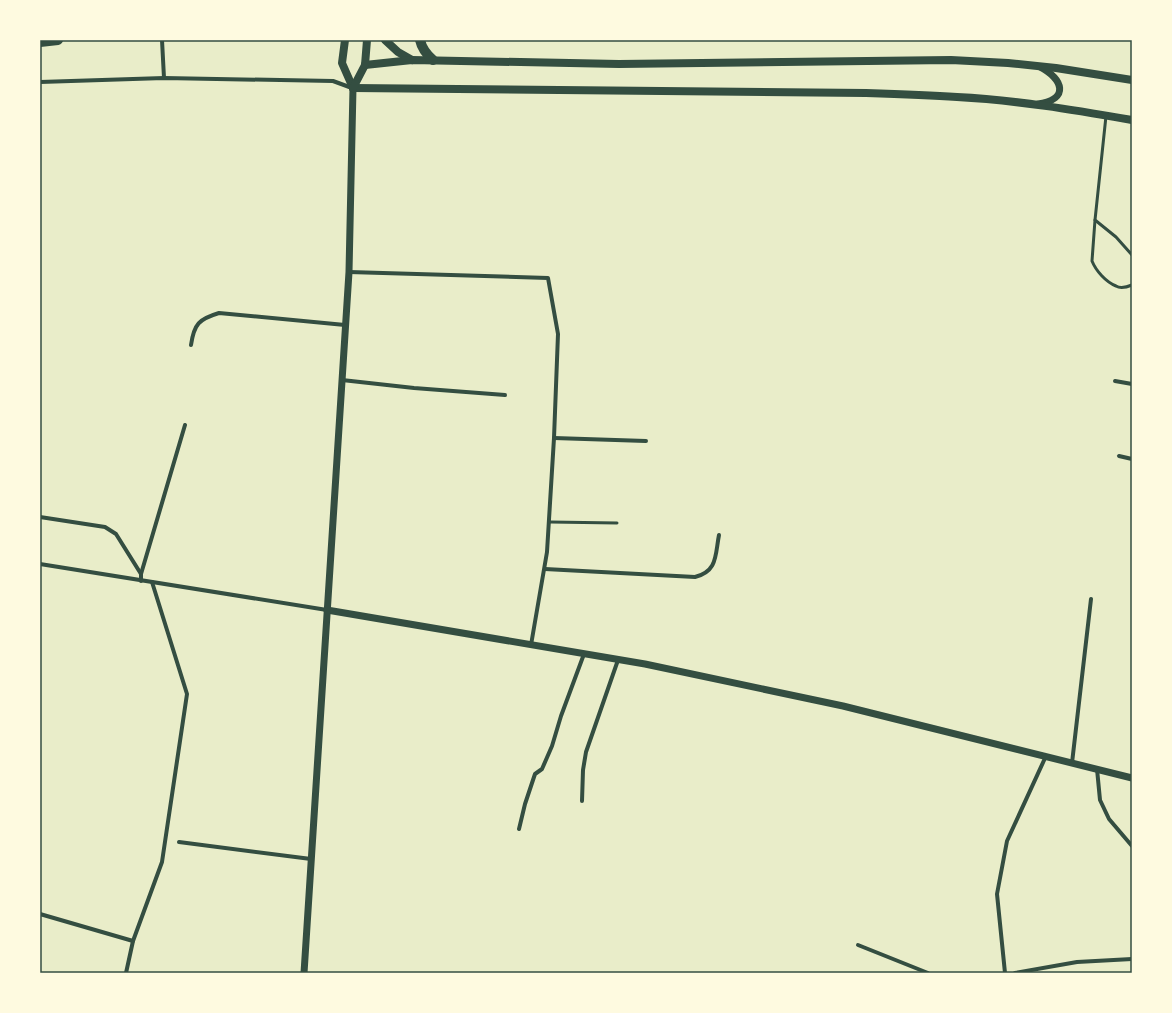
<svg xmlns="http://www.w3.org/2000/svg" width="1172" height="1013" viewBox="0 0 1172 1013" font-family="'Archivo Narrow',sans-serif">
  <style>
    .lines { fill: none; stroke-linecap: round; stroke-linejoin: round }
    .service { stroke: #344e41; stroke-width: 3 }
    .minor { stroke: #344e41; stroke-width: 4 }
    .tertiary { stroke: #344e41; stroke-width: 7 }
    .secondary { stroke: #344e41; stroke-width: 8 }
    .trunk { stroke: #344e41; stroke-width: 10 }
    .neatline { fill: none; stroke: #344e41; stroke-width: 1.5 }
  </style>
  <rect width="100%" height="100%" fill="#e9edc9"/>
  <g class="lines">
    <g class="service">
      <polyline points="1106,116 1095,220 1116,237 1132,255"/>
      <path d="M1095,220L1092,261C1096,271 1106,282 1116,286C1121,289 1127,287 1132,285"/>
      <polyline points="550,522 617,523"/>
    </g>
    <g class="minor">
      <polyline points="162,40 164,78"/>
      <polyline points="40,82 164,78 333,81 352,88"/>
      <polyline points="349,272 548,278 558,334 554,438 547,552 531,645"/>
      <path d="M191,345C194,324 199,319 219,313L345,325"/>
      <polyline points="342,380 414,388 505,395"/>
      <polyline points="1115,381 1132,384"/>
      <polyline points="554,438 646,441"/>
      <polyline points="1119,456 1132,459"/>
      <polyline points="40,517 105,527 116,534 141,574"/>
      <polyline points="40,564 327,610"/>
      <path d="M545,569L695,577C718,571 715,555 719,535"/>
      <polyline points="141,581 141,574 185,425"/>
      <polyline points="1072,763 1091,599"/>
      <polyline points="1097,769 1100,800 1109,819 1132,846"/>
      <polyline points="582,801 583,770 586,752 618,660"/>
      <polyline points="519,829 525,804 535,774 542,769 552,746 561,716 584,654"/>
      <polyline points="179,842 311,859"/>
      <polyline points="40,914 133,941"/>
      <polyline points="858,945 928,973"/>
      <polyline points="126,973 133,941 162,862 187,694 152,582"/>
      <polyline points="1005,973 997,894 1007,841 1046,756"/>
      <polyline points="1015,973 1077,962 1132,959"/>
    </g>
    <g class="tertiary">
      <path d="M1038,104C1070,99 1063,79 1040,67"/>
      <polyline points="327,610 645,664 843,706 1132,778"/>
      <polyline points="304,973 349,272 353,88"/>
    </g>
    <g class="secondary">
      <polyline points="345,40 342,63 353,88"/>
      <polyline points="385,40 398,52 412,60"/>
      <polyline points="365,65 412,60 619,64 951,60 1008,63 1056,68 1132,80"/>
      <path d="M353,88L866,93C896,94 926,95 957,97C1016,100 1074,110 1132,120"/>
      <polyline points="353,88 365,65 367,40"/>
    </g>
    <g class="trunk">
      <path d="M420,40C422,49 426,54 433,60"/>
      <polyline points="40,42 58,40"/>
    </g>
  </g>
  <rect width="1172" height="1013" fill="none" stroke="#fefae0" stroke-width="82"/>
  <rect x="41" y="41" width="1090" height="931" class="neatline"/>
</svg>
